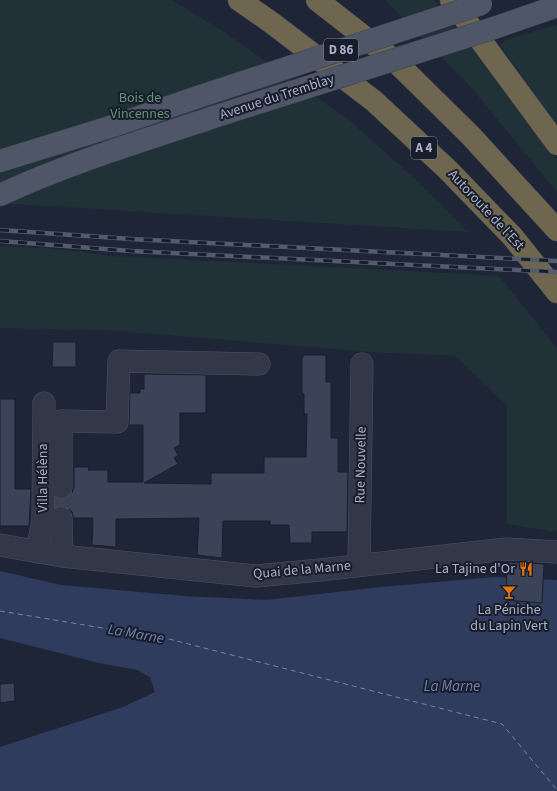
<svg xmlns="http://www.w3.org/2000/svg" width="557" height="791" viewBox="0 0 557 791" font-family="'Source Sans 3',sans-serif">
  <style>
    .green { fill: #203238 }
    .water { fill: #2f3c5d }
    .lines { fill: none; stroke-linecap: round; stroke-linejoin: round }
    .ferry { stroke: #7384af; stroke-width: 1; stroke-dasharray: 5 4; stroke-linecap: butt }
    .building { fill: #3a4358; stroke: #1a1f2e }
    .minor-tunnel { stroke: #3a4153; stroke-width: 22; stroke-dasharray: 22 11; stroke-linecap: butt }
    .minor-casing { stroke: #4c5263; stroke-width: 23 }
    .major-casing { stroke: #3b4151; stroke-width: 23 }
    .highway-casing { stroke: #3a3f4f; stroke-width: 23 }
    .minor { stroke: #323847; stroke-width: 22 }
    .major { stroke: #4f5668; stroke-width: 22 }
    .highway { stroke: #6e664e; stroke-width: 22 }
    .rail-casing { stroke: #535b6f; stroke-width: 4.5 }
    .rail { stroke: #181d2c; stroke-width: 3; stroke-dasharray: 9; stroke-linecap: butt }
    .major-bridge-casing { stroke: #3b4151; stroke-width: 23; stroke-linecap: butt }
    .major-bridge { stroke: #4f5668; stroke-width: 22 }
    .labels { text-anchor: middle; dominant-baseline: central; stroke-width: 4; stroke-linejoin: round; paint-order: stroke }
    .shield { fill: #181d2c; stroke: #808597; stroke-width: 1 }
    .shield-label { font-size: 13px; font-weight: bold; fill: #acb2c5 }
    .street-label { font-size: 14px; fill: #acb2c5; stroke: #181d2c }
    .park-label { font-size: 14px; fill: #639575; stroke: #181d2c }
    .poi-label { font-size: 14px; fill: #acb2c5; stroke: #181d2c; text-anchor: end }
    .water-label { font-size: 15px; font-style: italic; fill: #7384af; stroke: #181d2c }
  </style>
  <rect width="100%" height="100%" fill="#1e2537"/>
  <g class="green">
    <polygon points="0,0 172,0 227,34 349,120 414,178 443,206 467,232 0,203"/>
    <polygon points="385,0 434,0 513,100 557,159 557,192 469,85"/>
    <polygon points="557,25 557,125 500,45 507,39"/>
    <polygon points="0,246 46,248 111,256 409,271 499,276 557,348 557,532 507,524 507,405 455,356 369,352 104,330 0,328"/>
  </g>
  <polygon class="water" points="0,571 61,585 185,596 266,600 381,587 494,577 557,580 557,791 0,791 0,747 123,707 155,692 150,677 137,670 99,663 0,638"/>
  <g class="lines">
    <polyline class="ferry" points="0,611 169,639 502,724 557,790"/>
  </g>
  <g class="building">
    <polygon points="53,342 76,342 76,367 52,367"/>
    <polygon points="303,355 326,355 326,382 331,382 331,438 338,438 338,472 348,472 347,532 312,532 312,543 290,543 289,525 270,525 270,521 223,521 222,558 197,555 199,518 116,519 116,547 92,545 93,518 74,518 72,512 67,507 61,506 56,507 56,498 61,499 67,498 72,493 74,487 74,467 89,467 88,470 108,470 108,482 143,482 143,425 129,425 130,393 140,393 140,389 144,389 144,374 206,375 206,413 180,413 180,445 174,448 178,455 174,458 178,464 144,483 211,484 211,473 264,473 264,457 306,457 307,414 304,414 304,394 302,392 302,358 303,358"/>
    <polygon points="0,399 15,399 15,489 31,489 29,526 0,526"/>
    <polygon points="507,562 544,564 542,603 506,600"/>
    <polygon points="14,683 15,701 0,703 0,684"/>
  </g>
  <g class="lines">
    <polyline class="minor-tunnel" points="61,487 61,518"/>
    <defs>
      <g id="minor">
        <polyline points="61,487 61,421 117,422 119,361 259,364"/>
        <polyline points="61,518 62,556"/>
        <polyline points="0,545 62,556 256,576 320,570 506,549 557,552"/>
        <polyline points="37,552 43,520 44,403"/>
        <polyline points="359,565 362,364"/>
      </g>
      <g id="major">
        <polyline points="497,27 557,6"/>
        <polyline points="0,161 110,127 201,96"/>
        <path d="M0,195C71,162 148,139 223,114"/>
      </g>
      <g id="highway">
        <polyline points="239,0 272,23 374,101 448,170 512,236 557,292"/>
        <polyline points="317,0 395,61 471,136 557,230"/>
        <polyline points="451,0 557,144"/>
      </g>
    </defs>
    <use href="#minor" class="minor-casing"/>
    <use href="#major" class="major-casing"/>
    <use href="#highway" class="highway-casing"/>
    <use href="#minor" class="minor"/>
    <use href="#major" class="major"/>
    <use href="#highway" class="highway"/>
    <defs>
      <g id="rail">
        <polyline points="0,230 131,239 557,261"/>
        <polyline points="0,241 131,251 557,272"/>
      </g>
    </defs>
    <use href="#rail" class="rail-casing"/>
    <use href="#rail" class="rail"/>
    <defs>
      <g id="major-bridge">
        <polyline points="201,96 481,4"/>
        <polyline points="223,114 497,27"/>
      </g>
    </defs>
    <use href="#major-bridge" class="major-bridge-casing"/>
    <use href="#major-bridge" class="major-bridge"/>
  </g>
  <defs>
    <symbol id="restaurant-bare" viewBox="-9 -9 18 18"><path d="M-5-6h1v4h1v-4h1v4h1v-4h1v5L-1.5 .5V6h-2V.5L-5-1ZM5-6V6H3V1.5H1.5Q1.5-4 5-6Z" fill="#e8710a" stroke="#181d2c" stroke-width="2.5" paint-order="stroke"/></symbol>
    <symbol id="bar-bare" viewBox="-9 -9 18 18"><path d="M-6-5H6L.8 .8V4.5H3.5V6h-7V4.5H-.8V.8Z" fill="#e8710a" stroke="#181d2c" stroke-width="2.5" paint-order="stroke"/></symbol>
  </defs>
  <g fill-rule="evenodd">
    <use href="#restaurant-bare" x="516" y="559" width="20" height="20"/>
    <use href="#bar-bare" x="499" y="582" width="20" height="20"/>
  </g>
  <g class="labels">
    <g class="shield">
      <rect x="324" y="39" width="34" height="22" rx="3"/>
      <rect x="411" y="137" width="26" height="22" rx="3"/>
    </g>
    <g class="shield-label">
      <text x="341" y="50">D 86</text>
      <text x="424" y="148">A 4</text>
    </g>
    <g class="street-label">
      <text transform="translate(277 97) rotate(-18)">Avenue du Tremblay</text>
      <text transform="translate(486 210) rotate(47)">Autoroute de l’Est</text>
      <text transform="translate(361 465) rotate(-89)">Rue Nouvelle</text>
      <text transform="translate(43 478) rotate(-90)">Villa Hélèna</text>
      <text transform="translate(302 570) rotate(-5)">Quai de la Marne</text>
    </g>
    <g class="park-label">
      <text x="140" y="98">Bois de<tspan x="140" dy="16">Vincennes</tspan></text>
    </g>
    <g class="poi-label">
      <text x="515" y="569">La Tajine d'Or</text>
      <text x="509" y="610" text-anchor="middle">La Péniche<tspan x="509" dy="16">du Lapin Vert</tspan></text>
    </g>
    <g class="water-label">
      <text transform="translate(136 634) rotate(10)">La Marne</text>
      <text x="452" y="686">La Marne</text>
    </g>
  </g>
</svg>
